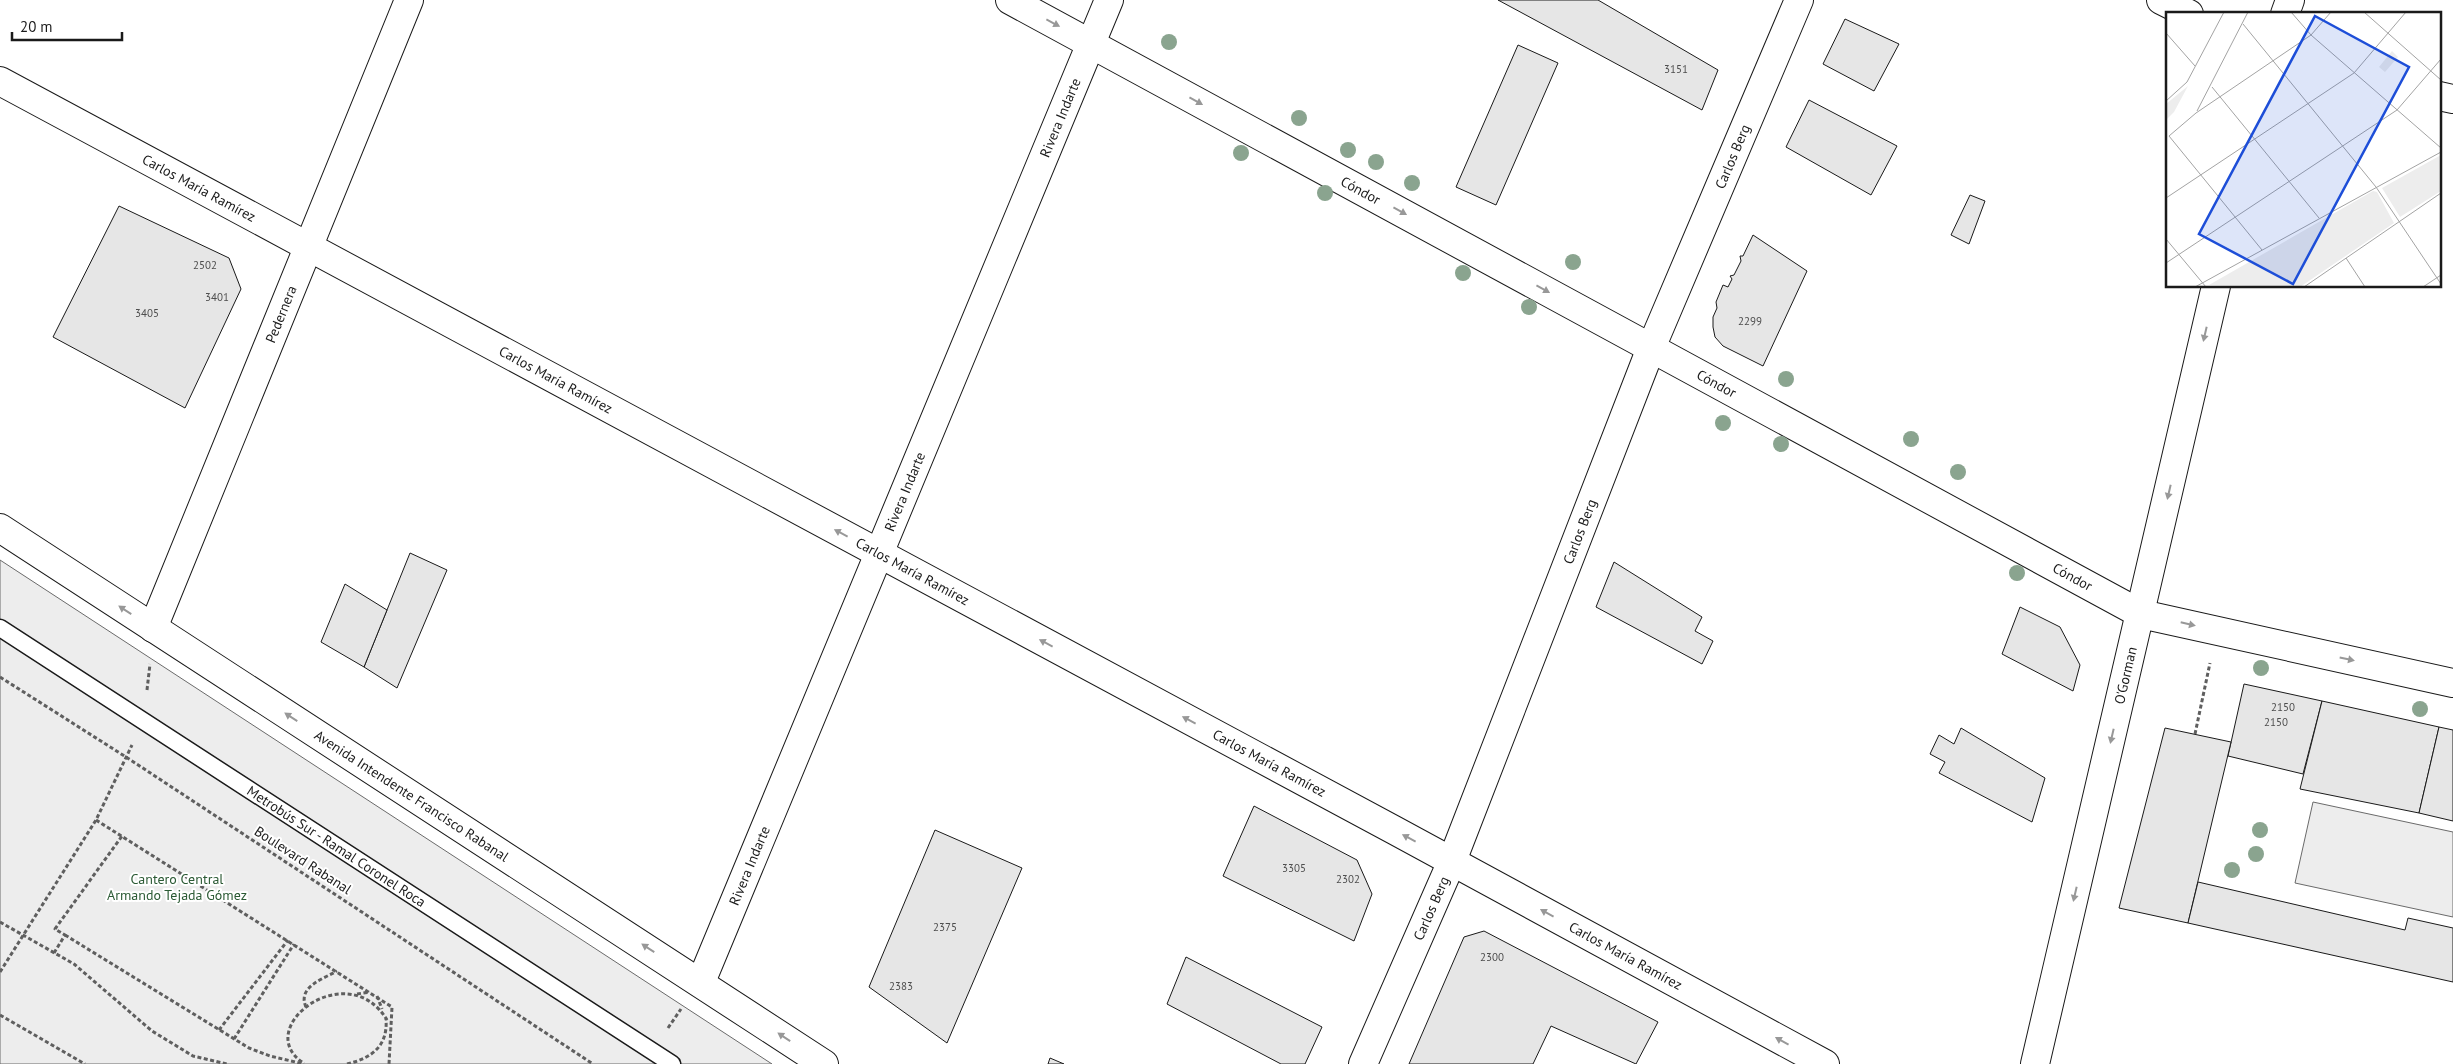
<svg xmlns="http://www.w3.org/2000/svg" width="2453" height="1064" viewBox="0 0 2453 1064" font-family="'PT Sans',sans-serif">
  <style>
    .built { fill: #ededed; stroke: #6a6a6a }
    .building { fill: #e6e6e6; stroke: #1a1a1a }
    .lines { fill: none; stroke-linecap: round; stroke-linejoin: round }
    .lane-casing { stroke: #1a1a1a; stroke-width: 19 }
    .street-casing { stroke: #1a1a1a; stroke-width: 30 }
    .secondary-casing { stroke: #1a1a1a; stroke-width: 30 }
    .path { stroke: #5f5f5f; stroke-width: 3; stroke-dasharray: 4 2.5; stroke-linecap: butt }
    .lane { stroke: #fff; stroke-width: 16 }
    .street { stroke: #fff; stroke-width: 28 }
    .secondary { stroke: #fff; stroke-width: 28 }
    .tree { fill: #8aa48f }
    .oneway { fill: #989898 }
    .labels { text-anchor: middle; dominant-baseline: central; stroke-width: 4; stroke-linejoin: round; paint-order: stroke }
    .number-label { font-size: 11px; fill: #4d4d4d }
    .street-label { font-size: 14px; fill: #1a1a1a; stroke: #fff }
    .park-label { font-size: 14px; fill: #2b5a34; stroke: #fff }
    .inset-road { fill: none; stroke: #a3a3a3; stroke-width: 1 }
    .view { fill: #1d4ed8; fill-opacity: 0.15; stroke: #1d4ed8; stroke-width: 2.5 }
    .inset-edge { fill: none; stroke: #1a1a1a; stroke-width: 2.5 }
  </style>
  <rect width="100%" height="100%" fill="#fff"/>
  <g class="built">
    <polygon points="0,560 772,1064 0,1064"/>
    <polygon points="2313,802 2453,832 2453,917 2295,883"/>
  </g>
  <g class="building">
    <polygon points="1498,0 1598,0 1718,70 1702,110"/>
    <polygon points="1845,19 1899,44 1874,91 1823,64"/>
    <polygon points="1518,45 1558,63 1496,205 1456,187"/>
    <polygon points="1809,100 1897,146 1871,195 1786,147"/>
    <polygon points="1970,195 1985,201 1969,244 1951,235"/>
    <polygon points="119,206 229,258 241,289 185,408 53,337"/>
    <polygon points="1753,235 1807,271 1763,366 1723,346 1715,337 1713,327 1713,317 1717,308 1716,302 1723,285 1728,287 1732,279 1730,276 1734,275 1741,261 1740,256 1743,256"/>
    <polygon points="410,553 447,570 397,688 364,667"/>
    <polygon points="1614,562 1702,617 1695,631 1713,641 1702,664 1596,607"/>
    <polygon points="345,584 387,610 364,667 321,642"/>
    <polygon points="2020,607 2060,627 2080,665 2073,691 2002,654"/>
    <polygon points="2244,684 2322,701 2303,774 2228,756"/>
    <polygon points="2322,701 2439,727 2419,813 2300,789"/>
    <polygon points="2439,727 2453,730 2453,821 2419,813"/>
    <polygon points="1961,728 2045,778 2032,822 1939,773 1945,762 1930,754 1939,735 1954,744"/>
    <polygon points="2165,728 2231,742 2188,923 2119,908"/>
    <polygon points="1254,806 1357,860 1372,894 1354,941 1223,876"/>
    <polygon points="935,830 1022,868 947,1043 869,987"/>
    <polygon points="2198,882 2405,930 2408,918 2453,928 2453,982 2188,923"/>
    <polygon points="1484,931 1658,1022 1636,1064 1551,1026 1533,1064 1409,1064 1464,937"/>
    <polygon points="1186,957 1322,1027 1305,1064 1281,1064 1167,1004"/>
    <polygon points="1050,1058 1064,1064 1048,1064"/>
  </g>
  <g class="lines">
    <defs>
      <g id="lane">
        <path id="s1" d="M0,628L672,1064"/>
      </g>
      <g id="street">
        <path id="s2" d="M1010,0L2141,614L2453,683"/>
        <polyline points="2161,0 2189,14"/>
        <polyline points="2285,14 2290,0"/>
        <path id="s3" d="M0,81L1394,830L1825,1064"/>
        <polyline points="2439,96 2453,99"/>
        <path id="s4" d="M153,628L409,0"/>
        <path id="s5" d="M701,982L1109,0"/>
        <path id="s6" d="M1363,1064L1452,861L1651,348L1799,0"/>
        <path id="s7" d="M2035,1064L2216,286"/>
      </g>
      <g id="secondary">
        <path id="s8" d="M0,528L824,1064"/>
      </g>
    </defs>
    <use href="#lane" class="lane-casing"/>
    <use href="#street" class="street-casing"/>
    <use href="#secondary" class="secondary-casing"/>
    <g class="path">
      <polyline points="0,677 126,757 593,1064"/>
      <polyline points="147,690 150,664"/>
      <polyline points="2195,734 2210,663"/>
      <polyline points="96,820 392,1007 389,1064"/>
      <polyline points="0,922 74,964 152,1031 193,1056 227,1064"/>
      <polyline points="65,935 249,1048 270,1056 304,1064"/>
      <polyline points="54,953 65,935 55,929 122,836"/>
      <polyline points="0,972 96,820 132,745"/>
      <polyline points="357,994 370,992"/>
      <polyline points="377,996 382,1009"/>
      <path d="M306,1007C297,987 323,979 337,971"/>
      <polyline points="0,1015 85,1064"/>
      <polyline points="668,1028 681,1009"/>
      <polyline points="219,1030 288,940"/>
      <polyline points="234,1039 294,944"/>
      <path d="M302,1062C252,1027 348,955 387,1020"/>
      <path d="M347,1064C372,1058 388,1046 386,1019"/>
    </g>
    <use href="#lane" class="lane"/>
    <use href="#street" class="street"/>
    <use href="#secondary" class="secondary"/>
  </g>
  <g class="tree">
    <circle cx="1169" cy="42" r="8"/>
    <circle cx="1299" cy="118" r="8"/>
    <circle cx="1348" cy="150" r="8"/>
    <circle cx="1241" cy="153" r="8"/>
    <circle cx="1376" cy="162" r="8"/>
    <circle cx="1412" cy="183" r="8"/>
    <circle cx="1325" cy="193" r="8"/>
    <circle cx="1573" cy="262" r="8"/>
    <circle cx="1463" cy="273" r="8"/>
    <circle cx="1529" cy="307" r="8"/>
    <circle cx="1786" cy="379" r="8"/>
    <circle cx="1723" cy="423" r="8"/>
    <circle cx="1911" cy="439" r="8"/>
    <circle cx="1781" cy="444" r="8"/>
    <circle cx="1958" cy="472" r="8"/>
    <circle cx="2017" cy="573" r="8"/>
    <circle cx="2261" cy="668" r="8"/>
    <circle cx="2420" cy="709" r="8"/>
    <circle cx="2260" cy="830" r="8"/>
    <circle cx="2256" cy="854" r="8"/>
    <circle cx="2232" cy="870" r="8"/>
  </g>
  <defs><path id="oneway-solid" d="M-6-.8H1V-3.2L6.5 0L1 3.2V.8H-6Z" transform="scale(1.25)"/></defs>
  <g class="oneway">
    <use href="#oneway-solid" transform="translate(1053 23) rotate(28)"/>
    <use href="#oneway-solid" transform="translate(1196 101) rotate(29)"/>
    <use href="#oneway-solid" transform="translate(1400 211) rotate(29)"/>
    <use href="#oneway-solid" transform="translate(1543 289) rotate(29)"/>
    <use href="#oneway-solid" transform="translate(2205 334) rotate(103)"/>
    <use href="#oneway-solid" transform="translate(2169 492) rotate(103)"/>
    <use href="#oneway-solid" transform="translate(841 533) rotate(-152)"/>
    <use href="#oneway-solid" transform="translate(125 610) rotate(-147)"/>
    <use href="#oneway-solid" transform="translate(2188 624) rotate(13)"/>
    <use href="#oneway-solid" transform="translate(1046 643) rotate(-152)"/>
    <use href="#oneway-solid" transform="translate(2347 659) rotate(12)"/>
    <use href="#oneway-solid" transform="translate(291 717) rotate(-147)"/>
    <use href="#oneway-solid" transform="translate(1189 720) rotate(-152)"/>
    <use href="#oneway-solid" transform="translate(2112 736) rotate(103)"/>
    <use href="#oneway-solid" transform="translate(1409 838) rotate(-152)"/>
    <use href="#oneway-solid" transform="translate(2075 894) rotate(103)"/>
    <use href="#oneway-solid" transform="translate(1547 913) rotate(-151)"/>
    <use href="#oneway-solid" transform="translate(648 948) rotate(-147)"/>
    <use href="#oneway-solid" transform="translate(784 1037) rotate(-146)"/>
    <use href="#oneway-solid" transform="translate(1782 1041) rotate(-151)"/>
  </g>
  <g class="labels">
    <g class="number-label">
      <text x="1676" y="69">3151</text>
      <text x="205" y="265">2502</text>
      <text x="217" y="297">3401</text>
      <text x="147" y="313">3405</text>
      <text x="1750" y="321">2299</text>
      <text x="2283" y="707">2150</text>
      <text x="2276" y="722">2150</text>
      <text x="1294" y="868">3305</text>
      <text x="1348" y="879">2302</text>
      <text x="945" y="927">2375</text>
      <text x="1492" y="957">2300</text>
      <text x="901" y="986">2383</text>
    </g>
    <g class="street-label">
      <text stroke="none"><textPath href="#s5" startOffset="936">Rivera Indarte</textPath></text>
      <text stroke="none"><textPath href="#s6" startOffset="980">Carlos Berg</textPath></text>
      <text stroke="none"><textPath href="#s3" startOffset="226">Carlos María Ramírez</textPath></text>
      <text stroke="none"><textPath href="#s2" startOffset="399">Cóndor</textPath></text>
      <text stroke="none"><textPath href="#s4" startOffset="339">Pedernera</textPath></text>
      <text stroke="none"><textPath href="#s3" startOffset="631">Carlos María Ramírez</textPath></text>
      <text stroke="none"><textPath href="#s2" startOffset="804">Cóndor</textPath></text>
      <text stroke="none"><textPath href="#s5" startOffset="531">Rivera Indarte</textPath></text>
      <text stroke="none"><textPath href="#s6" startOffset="575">Carlos Berg</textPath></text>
      <text stroke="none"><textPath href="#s3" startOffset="1036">Carlos María Ramírez</textPath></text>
      <text stroke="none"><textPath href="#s2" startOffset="1209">Cóndor</textPath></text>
      <text stroke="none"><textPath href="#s7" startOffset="399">O'Gorman</textPath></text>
      <text stroke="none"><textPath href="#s3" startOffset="1441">Carlos María Ramírez</textPath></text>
      <text stroke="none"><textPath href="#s8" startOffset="491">Avenida Intendente Francisco Rabanal</textPath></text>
      <text stroke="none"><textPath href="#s1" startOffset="401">Metrobús Sur - Ramal Coronel Roca</textPath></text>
      <text transform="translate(303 860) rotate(33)">Boulevard Rabanal</text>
      <text stroke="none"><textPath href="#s5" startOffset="126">Rivera Indarte</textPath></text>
      <text stroke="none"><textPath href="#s6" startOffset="170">Carlos Berg</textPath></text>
      <text stroke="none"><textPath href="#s3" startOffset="1846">Carlos María Ramírez</textPath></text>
    </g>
    <g class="park-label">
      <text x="177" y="879">Cantero Central<tspan x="177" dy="16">Armando Tejada Gómez</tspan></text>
    </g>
  </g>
  <g transform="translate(2166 12)">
    <rect width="275" height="275" fill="#fff"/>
    <path d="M226,39L232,45L219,60L213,55ZM22,74L8,100L0,108V92ZM275,143V179L234,205L216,176ZM207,179L211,180L228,211L134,275L43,273Z" fill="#ededed"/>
    <path class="inset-road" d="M125,0L145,23L275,136M198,0L275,68M77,12L210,175L275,272M0,21L29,54M46,75L153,206M0,89L21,70L58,0M31,99L82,0M0,186L188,61L240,0M0,227L40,275M96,238L3,124L30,101L145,23L165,0M180,246L199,275M0,251L231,98L275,47M29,275L275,140M138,275L275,181M257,275L275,263"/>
    <path class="view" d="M149,4L243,55L127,272L33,222Z"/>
    <rect width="275" height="275" class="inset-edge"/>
  </g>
  <path d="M12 32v8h110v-8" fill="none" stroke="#1a1a1a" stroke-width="2.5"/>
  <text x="20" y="32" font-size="15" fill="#1a1a1a" stroke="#ffffff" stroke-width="4" paint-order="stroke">20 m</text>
</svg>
